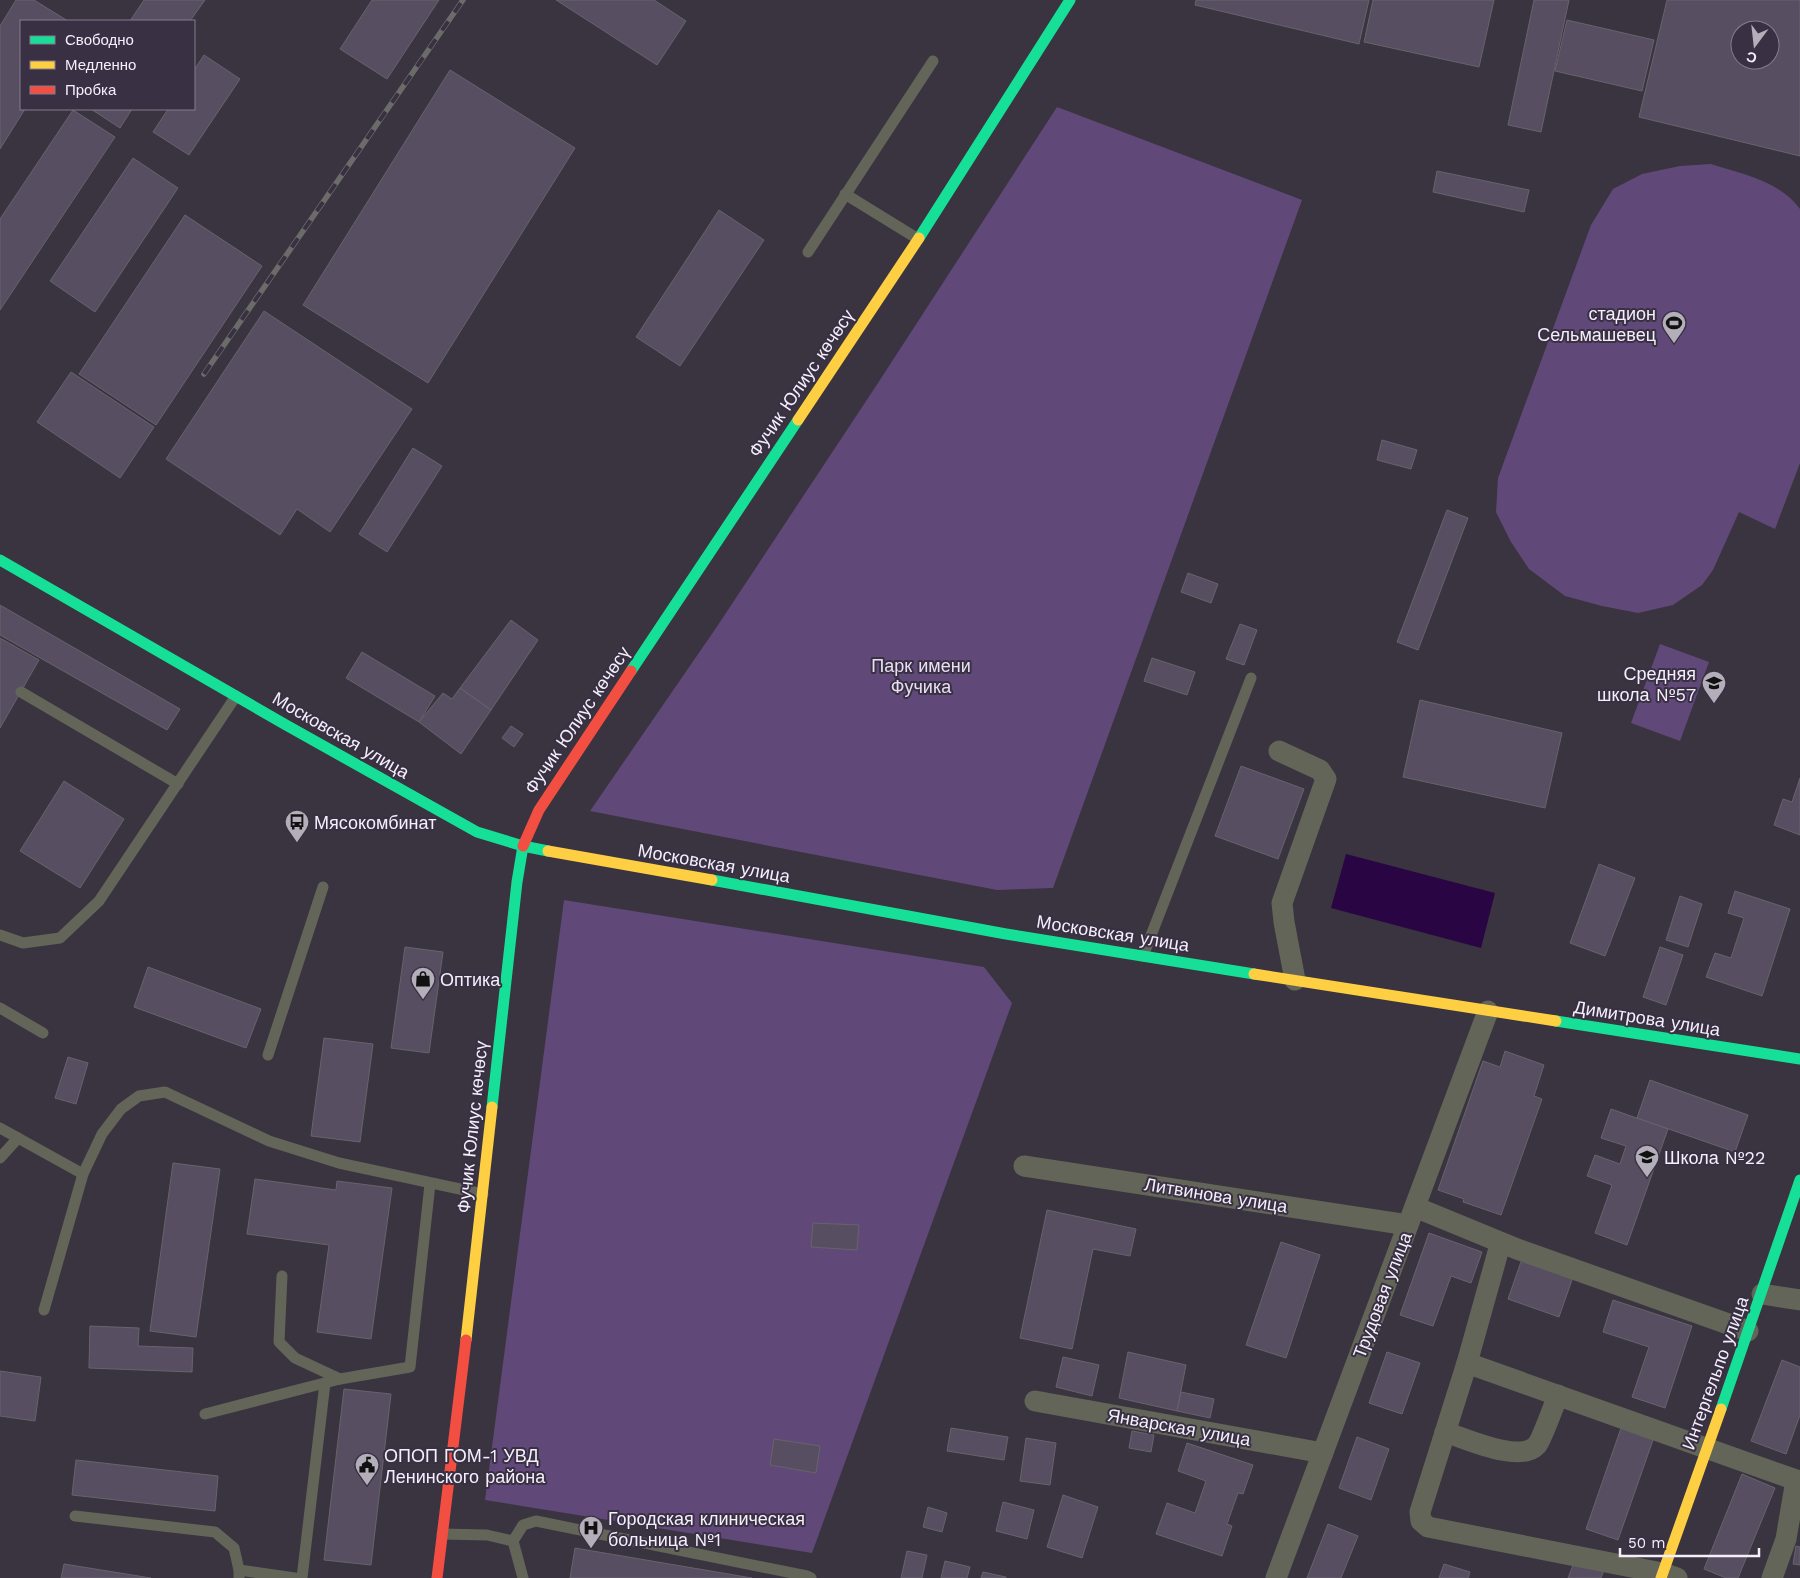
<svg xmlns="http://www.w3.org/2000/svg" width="1800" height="1578" viewBox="0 0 1800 1578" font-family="'Work Sans',sans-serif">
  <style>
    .green { fill: #604979 }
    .water { fill: #2a0544 }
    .building { fill: #584e62; stroke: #67636c; fill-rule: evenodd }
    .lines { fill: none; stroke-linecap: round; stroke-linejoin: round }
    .lane { stroke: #626557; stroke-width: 11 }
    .street { stroke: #626557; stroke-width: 21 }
    .fast { stroke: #16e098; stroke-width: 11 }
    .slow { stroke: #ffcf43; stroke-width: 11 }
    .jam { stroke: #f24e42; stroke-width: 11 }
    .rail-casing { stroke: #6b6b69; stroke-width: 5.5 }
    .rail { stroke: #393043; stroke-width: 4; stroke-dasharray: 11; stroke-linecap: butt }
    .labels { text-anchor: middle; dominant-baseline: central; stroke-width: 4; stroke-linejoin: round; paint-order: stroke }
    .poi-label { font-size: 18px; fill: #f4effb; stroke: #393043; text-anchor: start }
    .street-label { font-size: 18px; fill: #f4effb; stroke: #393043 }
    .park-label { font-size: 18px; fill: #e8dff4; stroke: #393043 }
  </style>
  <rect width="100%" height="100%" fill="#39343f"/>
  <g class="green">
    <polygon points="1057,107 1302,200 1053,888 997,890 590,811 716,628 878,383"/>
    <path d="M1711,164C1742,174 1780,181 1800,209V463L1775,529L1739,512L1713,570L1702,585L1673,605L1638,613L1602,606L1565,596L1529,569L1511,542L1496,512L1498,478L1591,225L1613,189L1642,174L1680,166Z"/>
    <polygon points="1660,644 1709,662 1680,741 1631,723"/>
    <polygon points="564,900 984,967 1012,1003 812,1553 485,1500"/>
  </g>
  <polygon class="water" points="1346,854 1495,893 1481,948 1331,908"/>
  <g class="building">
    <polygon points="16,0 34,0 68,21 21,21 21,109 25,109 0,149 0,26"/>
    <polygon points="144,0 205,0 190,21 130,21"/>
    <polygon points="372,0 439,0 387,79 340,49"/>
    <polygon points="556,0 654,0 686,21 657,65"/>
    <polygon points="1196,0 1369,0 1359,44 1195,5"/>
    <polygon points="1373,0 1494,0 1479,67 1364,42"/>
    <polygon points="1534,0 1569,0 1541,132 1508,125"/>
    <path d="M1667,0H1800V156L1639,117ZM1740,30H1770V60H1740Z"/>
    <polygon points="1567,20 1654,40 1642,91 1555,71"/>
    <polygon points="204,55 240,79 189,155 153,132 168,109 194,109 194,70"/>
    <polygon points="450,70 575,148 428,383 303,305"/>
    <polygon points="91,109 132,109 120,128"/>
    <polygon points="73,110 115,137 0,310 0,219"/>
    <polygon points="133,158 178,188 95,312 50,281"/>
    <polygon points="1437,171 1529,190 1524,212 1433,192"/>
    <polygon points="719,210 764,240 680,366 636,337"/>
    <polygon points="185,215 262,266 156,425 79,374"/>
    <polygon points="264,311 412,409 330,532 297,509 280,535 166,459"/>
    <polygon points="71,372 154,427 120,478 37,422"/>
    <polygon points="1382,440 1417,450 1411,469 1377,460"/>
    <polygon points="413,448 442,466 387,552 359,534"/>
    <polygon points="1447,510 1468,518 1418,650 1397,642"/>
    <polygon points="1188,573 1218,584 1211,603 1181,592"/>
    <polygon points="0,605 180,709 167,730 0,635"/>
    <polygon points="511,620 538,640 491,710 460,688"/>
    <polygon points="1240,624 1257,630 1244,665 1226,659"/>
    <polygon points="0,638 39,660 0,728"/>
    <polygon points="362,652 435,696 419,722 346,678"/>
    <polygon points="1152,658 1195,672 1187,695 1144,681"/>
    <polygon points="460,688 491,710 461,754 419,722 443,693 452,699"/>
    <polygon points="1420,700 1562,733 1545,808 1403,777"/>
    <polygon points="511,726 523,734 514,747 502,738"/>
    <polygon points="1241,766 1304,789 1278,859 1215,836"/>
    <polygon points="1800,778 1800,835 1774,825 1783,799 1792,802"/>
    <polygon points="64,781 124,819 80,888 20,851"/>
    <polygon points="1599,864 1635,878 1605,956 1570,943"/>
    <polygon points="1735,891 1790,909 1762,996 1706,977 1715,953 1731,958 1744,918 1728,913"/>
    <polygon points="1680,896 1702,904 1688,947 1666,940"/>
    <polygon points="405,947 443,952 429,1053 391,1048"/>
    <polygon points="1660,947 1683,955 1666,1005 1643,997"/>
    <polygon points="148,967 261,1009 246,1048 134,1007"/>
    <polygon points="324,1038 373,1044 360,1142 311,1136"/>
    <polygon points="1505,1051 1544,1065 1534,1096 1542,1099 1501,1215 1463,1202 1464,1199 1438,1190 1483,1061 1500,1067"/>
    <polygon points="68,1057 88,1063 76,1104 55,1098"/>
    <polygon points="1650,1080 1748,1115 1735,1152 1637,1118"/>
    <polygon points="1611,1109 1668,1129 1627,1245 1595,1233 1612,1185 1587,1176 1595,1155 1620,1164 1626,1146 1601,1138"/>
    <polygon points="173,1163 220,1169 196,1337 150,1331"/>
    <polygon points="255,1179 336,1190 337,1181 392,1188 371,1339 317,1332 329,1245 247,1234"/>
    <polygon points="1047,1210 1136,1229 1130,1256 1093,1249 1072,1349 1020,1338"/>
    <polygon points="813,1223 859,1225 857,1250 811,1247"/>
    <polygon points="1429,1233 1482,1252 1471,1283 1451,1276 1433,1326 1400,1315"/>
    <polygon points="1281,1242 1320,1255 1286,1358 1246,1345"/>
    <polygon points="1523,1256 1574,1274 1559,1317 1508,1299"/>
    <polygon points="1613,1300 1692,1326 1665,1408 1632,1397 1649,1347 1603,1332"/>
    <polygon points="90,1326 139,1328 138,1346 193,1348 192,1372 89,1368"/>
    <polygon points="1128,1352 1186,1365 1177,1411 1119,1398"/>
    <polygon points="1387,1352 1420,1363 1402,1414 1369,1403"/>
    <polygon points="1063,1357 1099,1365 1092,1396 1056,1387"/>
    <polygon points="1782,1360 1800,1367 1800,1415 1786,1454 1751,1441"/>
    <polygon points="0,1371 41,1377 35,1421 0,1416"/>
    <polygon points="344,1389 391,1394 371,1565 324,1560"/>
    <polygon points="1181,1392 1214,1399 1210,1418 1177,1411"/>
    <polygon points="951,1428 1008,1437 1004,1460 947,1451"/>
    <polygon points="1621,1428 1653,1440 1618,1540 1586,1529"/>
    <polygon points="1132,1431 1154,1435 1151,1452 1129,1448"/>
    <polygon points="1357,1437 1389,1449 1371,1500 1339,1488"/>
    <polygon points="1026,1438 1056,1443 1050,1485 1020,1481"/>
    <polygon points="774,1439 820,1446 816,1473 770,1465"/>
    <polygon points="1187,1443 1253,1465 1243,1494 1238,1493 1227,1524 1232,1526 1222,1556 1156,1534 1167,1503 1195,1513 1206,1481 1178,1471"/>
    <polygon points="76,1460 218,1476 215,1511 72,1495"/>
    <polygon points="1742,1474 1775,1488 1738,1578 1726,1578 1704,1569"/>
    <polygon points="1063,1495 1098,1507 1082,1558 1047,1547"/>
    <polygon points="1003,1502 1034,1510 1027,1539 996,1531"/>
    <polygon points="928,1507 947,1513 942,1532 923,1527"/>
    <polygon points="1328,1524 1358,1536 1341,1578 1307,1578"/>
    <polygon points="1796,1546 1800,1547 1800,1565 1793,1564"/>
    <polygon points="575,1548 752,1578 570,1578"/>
    <polygon points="907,1551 927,1555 922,1578 901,1578"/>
    <polygon points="1575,1560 1604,1570 1601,1578 1568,1578"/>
    <polygon points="945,1561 970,1567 967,1578 941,1578"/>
    <polygon points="64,1564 151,1578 61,1578"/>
    <polygon points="1444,1564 1470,1572 1468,1578 1439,1578"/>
    <polygon points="983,1572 1006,1577 1006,1578 981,1578"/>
  </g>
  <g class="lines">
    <g class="lane">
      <polyline points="845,194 918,239"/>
      <polyline points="808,252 933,61"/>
      <polyline points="21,692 178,784"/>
      <polyline points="0,935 23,943 60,938 99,901 236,696"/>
      <polyline points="1143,956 1251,678"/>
      <polyline points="0,1008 43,1033"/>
      <polyline points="268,1055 323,887"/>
      <polyline points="0,1128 83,1174"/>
      <polyline points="0,1158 18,1138"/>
      <polyline points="282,1276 279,1342 295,1358 340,1379"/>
      <polyline points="44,1310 83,1174 102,1134 121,1109 139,1096 165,1092 269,1141 339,1163 483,1194"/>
      <polyline points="205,1414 340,1379 410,1367 430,1184"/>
      <polyline points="75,1516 215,1532 234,1548 239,1570"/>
      <polyline points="442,1534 487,1535 513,1541 523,1578"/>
      <polyline points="513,1541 523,1525 536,1521 807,1576 811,1578"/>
      <polyline points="239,1578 239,1570 295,1578"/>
      <polyline points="302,1578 325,1383"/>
    </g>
    <g class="street">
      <polyline points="1279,751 1320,770 1326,779 1282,903 1284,922 1295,980"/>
      <polyline points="1024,1166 1408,1225"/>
      <polyline points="1415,1207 1517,1249 1748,1331"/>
      <polyline points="1498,1252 1467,1363 1420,1512 1421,1521 1428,1527 1662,1573 1677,1578"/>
      <polyline points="1762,1294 1800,1300"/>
      <polyline points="1467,1363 1796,1480 1786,1539 1772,1578"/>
      <polyline points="1035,1401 1323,1453"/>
      <path d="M1445,1432C1465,1438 1520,1464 1537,1445C1542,1439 1554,1405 1558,1395"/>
      <polyline points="1276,1578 1488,1011"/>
    </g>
    <g class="fast">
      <polyline points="919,238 1070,0"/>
      <polyline points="0,560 286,725 477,832 523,846 548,851"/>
      <polyline points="631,671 798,420"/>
      <polyline points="712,880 1006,934 1254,974"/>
      <polyline points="1556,1021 1800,1059"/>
      <polyline points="492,1107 517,882 523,846"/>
      <polyline points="1721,1409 1800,1180"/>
    </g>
    <g class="slow">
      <polyline points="798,420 919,238"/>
      <polyline points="548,851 712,880"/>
      <polyline points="1254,974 1556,1021"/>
      <polyline points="466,1340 492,1107"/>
      <polyline points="1661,1578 1721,1409"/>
    </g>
    <g class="jam">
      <polyline points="523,846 539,810 631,671"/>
      <polyline points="437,1578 466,1340"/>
    </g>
    <defs>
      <polyline id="rail" points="204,374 463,0"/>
    </defs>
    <use href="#rail" class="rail-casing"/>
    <use href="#rail" class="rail"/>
  </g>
  <defs>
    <symbol id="stadium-pin" viewBox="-11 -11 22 30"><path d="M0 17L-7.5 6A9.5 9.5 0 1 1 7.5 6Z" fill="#b3aeb9" stroke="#393043"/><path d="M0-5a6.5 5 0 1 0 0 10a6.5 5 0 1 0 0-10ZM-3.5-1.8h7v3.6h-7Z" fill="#111"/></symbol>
    <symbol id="school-pin" viewBox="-11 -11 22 30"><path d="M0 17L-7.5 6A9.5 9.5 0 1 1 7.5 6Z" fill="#b3aeb9" stroke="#393043"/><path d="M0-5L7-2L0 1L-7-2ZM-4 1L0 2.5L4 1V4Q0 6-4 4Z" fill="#111"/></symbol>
    <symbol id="bus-pin" viewBox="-11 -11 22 30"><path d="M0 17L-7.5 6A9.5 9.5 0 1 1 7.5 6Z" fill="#b3aeb9" stroke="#393043"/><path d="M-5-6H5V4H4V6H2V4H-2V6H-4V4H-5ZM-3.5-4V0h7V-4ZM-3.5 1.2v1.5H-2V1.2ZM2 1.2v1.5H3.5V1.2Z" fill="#111"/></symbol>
    <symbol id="shop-pin" viewBox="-11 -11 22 30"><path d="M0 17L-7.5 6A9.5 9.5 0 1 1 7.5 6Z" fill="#b3aeb9" stroke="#393043"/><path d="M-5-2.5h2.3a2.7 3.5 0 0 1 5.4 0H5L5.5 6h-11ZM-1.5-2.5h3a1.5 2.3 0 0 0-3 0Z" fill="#111"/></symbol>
    <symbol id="civic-pin" viewBox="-11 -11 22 30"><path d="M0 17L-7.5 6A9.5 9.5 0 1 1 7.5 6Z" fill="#b3aeb9" stroke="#393043"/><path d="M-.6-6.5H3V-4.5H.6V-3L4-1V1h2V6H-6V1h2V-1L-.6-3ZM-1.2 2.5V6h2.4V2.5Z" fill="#111"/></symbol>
    <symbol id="hospital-pin" viewBox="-11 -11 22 30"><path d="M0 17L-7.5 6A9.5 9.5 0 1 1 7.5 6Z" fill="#b3aeb9" stroke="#393043"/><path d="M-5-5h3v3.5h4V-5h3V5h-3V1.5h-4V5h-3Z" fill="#111"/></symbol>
  </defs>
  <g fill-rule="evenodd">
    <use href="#stadium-pin" x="1660" y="309" width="28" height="38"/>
    <use href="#school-pin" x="1700" y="669" width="28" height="38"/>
    <use href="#bus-pin" x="283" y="808" width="28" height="38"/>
    <use href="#shop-pin" x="409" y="965" width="28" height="38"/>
    <use href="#school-pin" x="1633" y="1143" width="28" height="38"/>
    <use href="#civic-pin" x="353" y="1451" width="28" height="38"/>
    <use href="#hospital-pin" x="577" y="1514" width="28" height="38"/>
  </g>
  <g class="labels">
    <g class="poi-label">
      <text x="1656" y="313" text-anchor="end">стадион<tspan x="1656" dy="21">Сельмашевец</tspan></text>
      <text x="1696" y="673" text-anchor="end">Средняя<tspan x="1696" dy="21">школа №57</tspan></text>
      <text x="314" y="822">Мясокомбинат</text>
      <text x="440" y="979">Оптика</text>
      <text x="1664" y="1157">Школа №22</text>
      <text x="384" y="1455">ОПОП ГОМ-1 УВД<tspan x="384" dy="21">Ленинского района</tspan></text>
      <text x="608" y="1518">Городская клиническая<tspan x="608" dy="21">больница №1</tspan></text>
    </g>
    <g class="street-label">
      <text transform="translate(801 383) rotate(-56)">Фучик Юлиус көчөсү</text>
      <text transform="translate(577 720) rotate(-56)">Фучик Юлиус көчөсү</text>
      <text transform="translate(341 735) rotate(30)">Московская улица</text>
      <text transform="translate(714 863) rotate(10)">Московская улица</text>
      <text transform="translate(1113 933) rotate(9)">Московская улица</text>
      <text transform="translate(1647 1018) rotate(9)">Димитрова улица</text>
      <text transform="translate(472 1127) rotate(-84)">Фучик Юлиус көчөсү</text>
      <text transform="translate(1216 1195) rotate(9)">Литвинова улица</text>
      <text transform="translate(1382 1295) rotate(-69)">Трудовая улица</text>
      <text transform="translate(1715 1373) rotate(-70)">Интергельпо улица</text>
      <text transform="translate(1179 1427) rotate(10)">Январская улица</text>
    </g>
    <g class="park-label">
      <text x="921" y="665">Парк имени<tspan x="921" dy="21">Фучика</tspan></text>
    </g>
  </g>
  <rect x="20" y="20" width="175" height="90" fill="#393043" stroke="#847c8d"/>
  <rect x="30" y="36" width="25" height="8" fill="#16e098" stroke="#847c8d"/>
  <text x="65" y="45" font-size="15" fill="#f4effb">Свободно</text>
  <rect x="30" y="61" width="25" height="8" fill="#ffcf43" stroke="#847c8d"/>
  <text x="65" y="70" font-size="15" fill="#f4effb">Медленно</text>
  <rect x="30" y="86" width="25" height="8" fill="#f24e42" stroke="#847c8d"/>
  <text x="65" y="95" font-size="15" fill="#f4effb">Пробка</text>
  <g transform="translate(1755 45) rotate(195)"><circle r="24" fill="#393043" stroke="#847c8d"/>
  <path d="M0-4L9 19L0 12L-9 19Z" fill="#b3aeb9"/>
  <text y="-8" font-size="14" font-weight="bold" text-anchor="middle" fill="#f4effb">С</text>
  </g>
  <path d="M1620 1548v8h139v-8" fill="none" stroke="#f4effb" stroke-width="2.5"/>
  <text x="1628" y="1548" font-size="15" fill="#f4effb" stroke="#393043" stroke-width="4" paint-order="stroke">50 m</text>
</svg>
